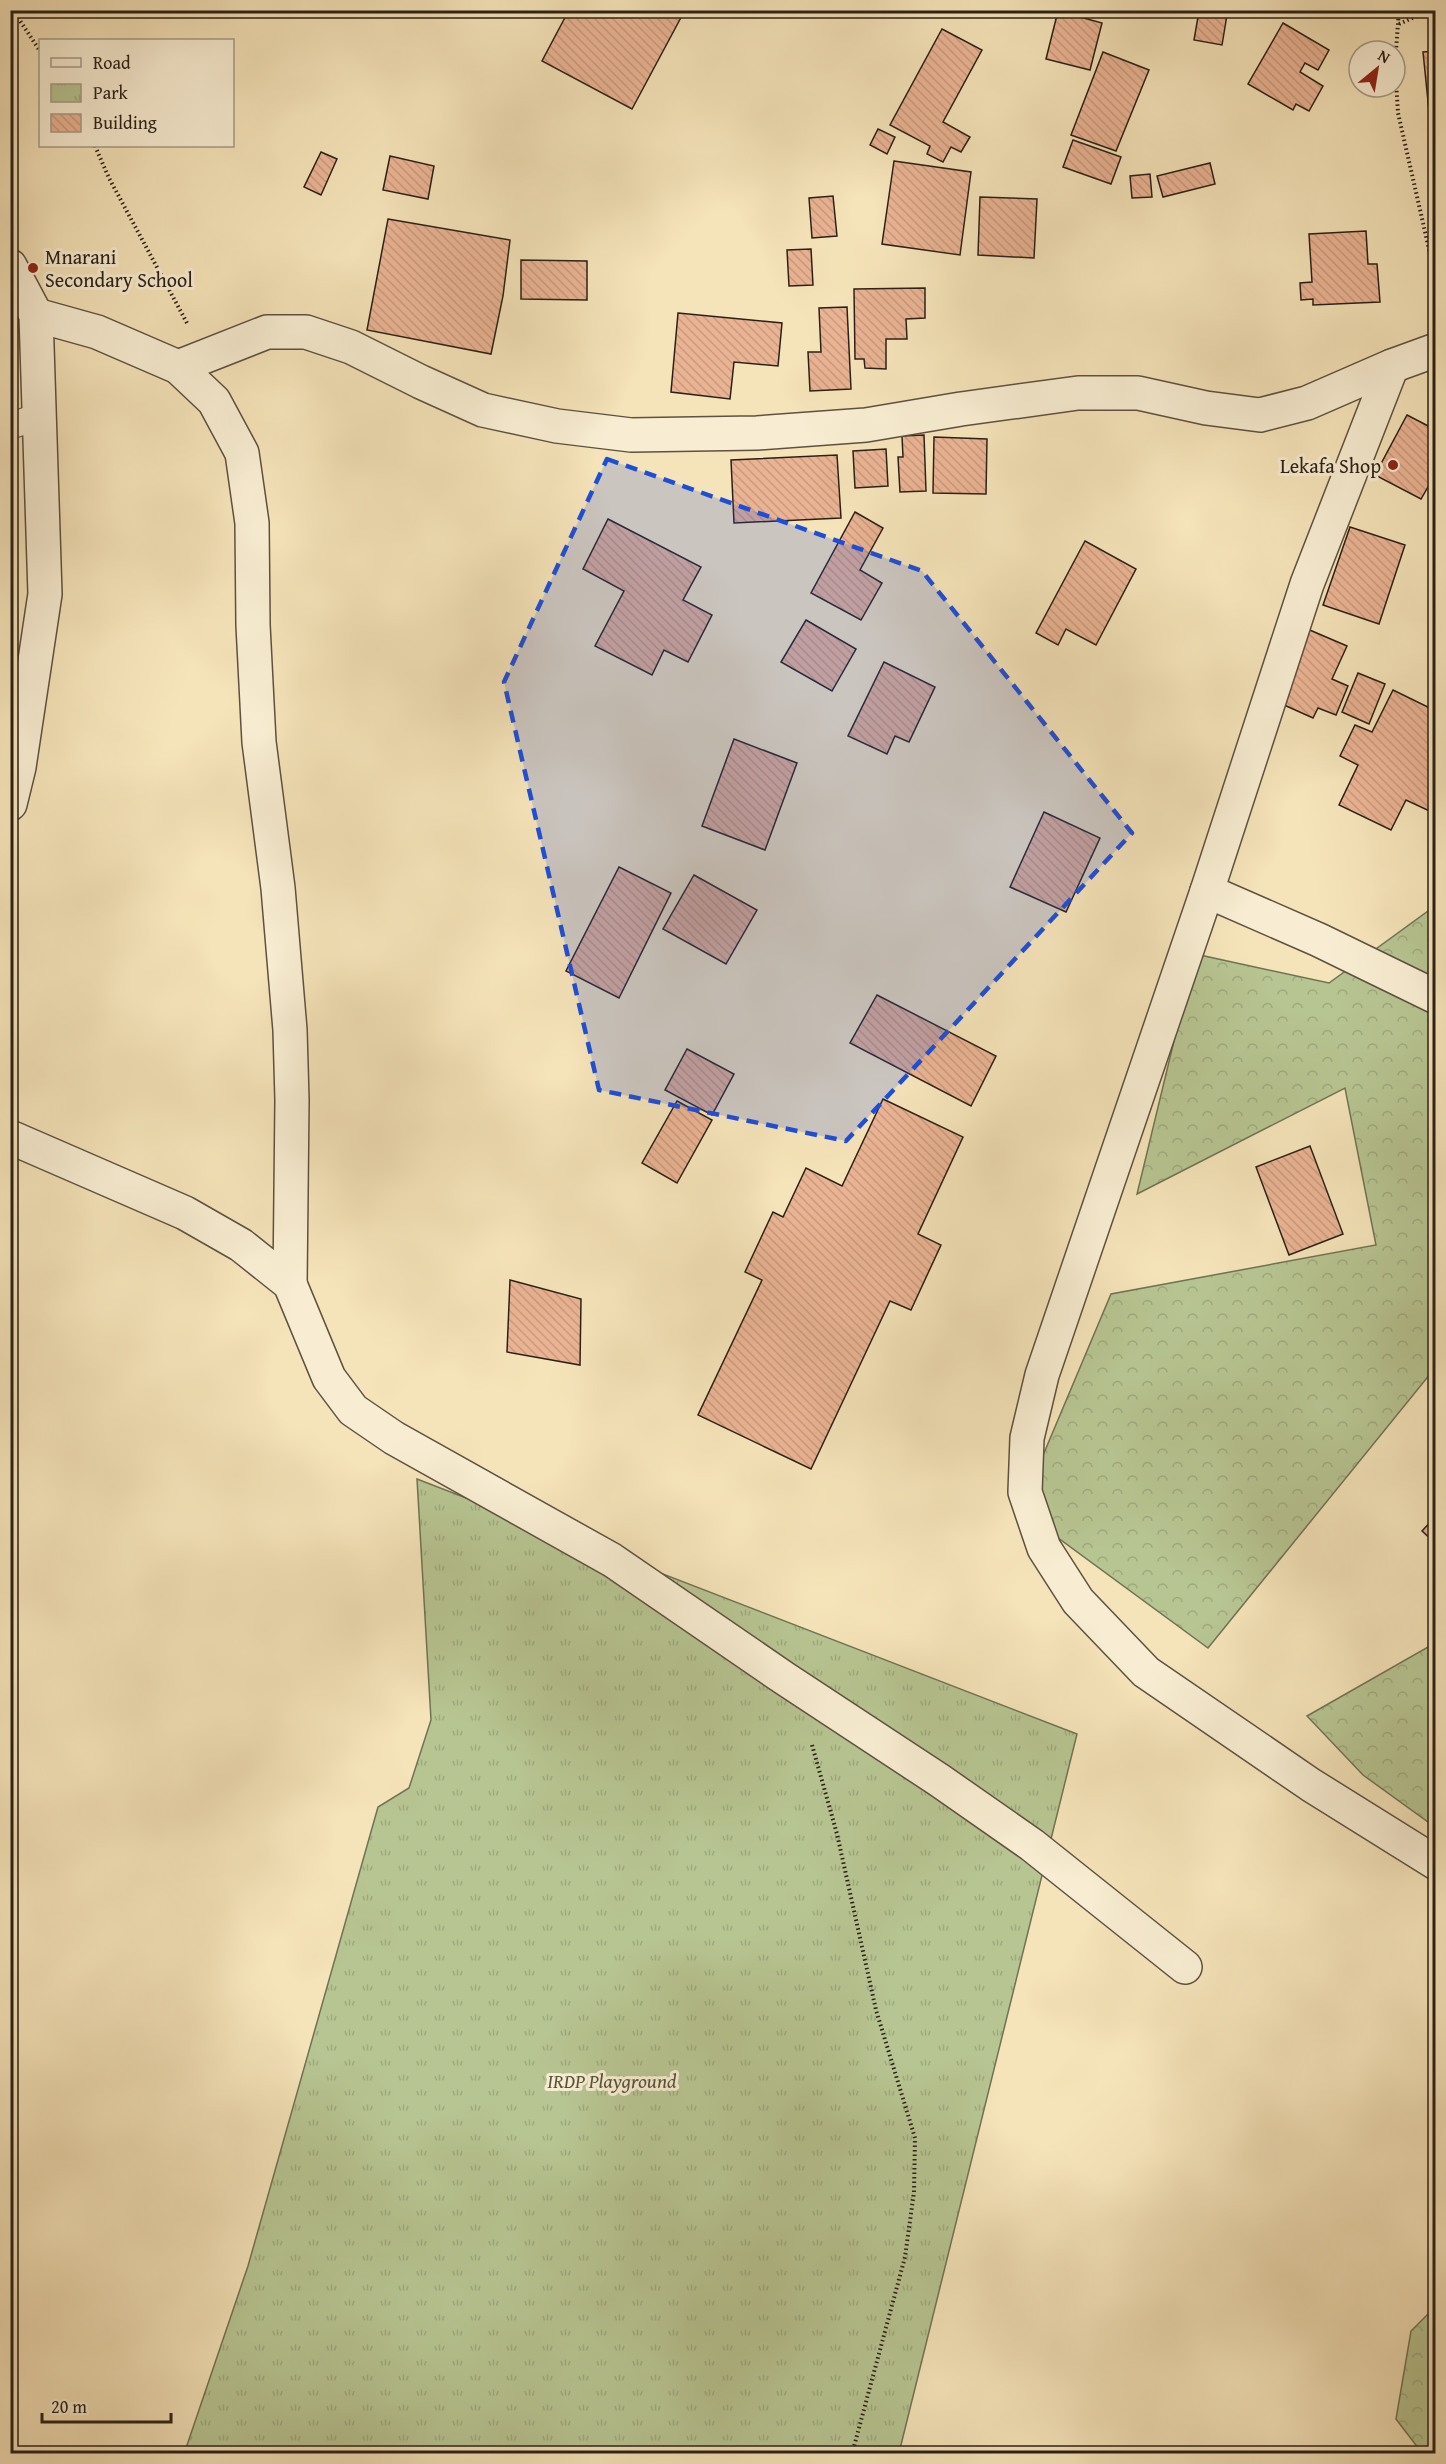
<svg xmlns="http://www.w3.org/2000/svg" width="1446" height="2464" viewBox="0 0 1446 2464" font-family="'Gentium Book Plus',serif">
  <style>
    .forest { fill: url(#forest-crowns); stroke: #717254; stroke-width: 1.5 }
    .park { fill: url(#park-tufts); stroke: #717254; stroke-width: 1.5 }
    .building { fill: url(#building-back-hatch); stroke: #2b2017; stroke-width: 1.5 }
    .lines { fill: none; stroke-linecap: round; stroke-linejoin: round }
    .lane-casing { stroke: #5e5140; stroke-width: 28 }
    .street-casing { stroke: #5e5140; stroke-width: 36 }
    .path { stroke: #2b2017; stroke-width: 4; stroke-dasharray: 1.5 3; stroke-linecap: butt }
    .lane { stroke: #f8edd2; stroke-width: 26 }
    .street { stroke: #f8edd2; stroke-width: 33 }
    .marked { fill: #1d4ed8; fill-opacity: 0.2; stroke: #1d4ed8; stroke-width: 4.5; stroke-dasharray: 12 8; stroke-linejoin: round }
    .poi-dot { fill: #8f2418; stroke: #f8edd2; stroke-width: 2 }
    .labels { text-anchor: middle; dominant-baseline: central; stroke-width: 6; stroke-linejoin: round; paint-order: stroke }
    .poi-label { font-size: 20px; fill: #2b2017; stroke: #f8edd2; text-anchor: start }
    .park-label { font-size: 20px; font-style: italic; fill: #55523c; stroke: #f8edd2 }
  </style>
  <defs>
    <pattern id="forest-crowns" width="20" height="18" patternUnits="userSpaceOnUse" patternTransform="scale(1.5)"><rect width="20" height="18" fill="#b7c592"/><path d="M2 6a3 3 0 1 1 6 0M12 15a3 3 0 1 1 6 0" fill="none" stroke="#9ea97d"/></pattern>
    <pattern id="park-tufts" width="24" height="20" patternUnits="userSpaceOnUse" patternTransform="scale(1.5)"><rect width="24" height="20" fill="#b7c592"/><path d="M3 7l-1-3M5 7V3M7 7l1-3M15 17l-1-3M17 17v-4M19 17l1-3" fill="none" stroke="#9ea97d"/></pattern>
    <pattern id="building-back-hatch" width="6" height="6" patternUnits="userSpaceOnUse" patternTransform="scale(1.5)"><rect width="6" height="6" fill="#eab393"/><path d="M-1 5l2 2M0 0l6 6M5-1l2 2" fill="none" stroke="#c99a7e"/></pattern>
  </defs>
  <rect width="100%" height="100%" fill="#f5e3b9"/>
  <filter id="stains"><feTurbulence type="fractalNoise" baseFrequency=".00333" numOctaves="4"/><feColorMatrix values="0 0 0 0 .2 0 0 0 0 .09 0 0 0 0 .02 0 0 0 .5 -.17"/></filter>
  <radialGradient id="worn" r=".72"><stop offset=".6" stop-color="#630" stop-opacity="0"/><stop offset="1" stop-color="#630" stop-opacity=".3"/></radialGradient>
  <g class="forest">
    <polygon points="1435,906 1435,1368 1208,1648 1020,1510 1111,1294 1376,1245 1345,1088 1137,1194 1195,954 1329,983"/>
    <polygon points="1435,1643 1435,1827 1363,1775 1307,1716"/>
    <polygon points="1435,2307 1435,2453 1422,2453 1396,2419 1411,2331"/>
  </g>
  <polygon class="park" points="417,1479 1077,1734 899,2453 184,2454 248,2266 378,1807 409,1788 431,1720"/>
  <g class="building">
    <polygon points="569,10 685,10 632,109 542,61"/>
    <polygon points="1059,10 1080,10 1079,14"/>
    <polygon points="1058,11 1102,23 1090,70 1046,59"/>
    <polygon points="1199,11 1227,15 1222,45 1194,40"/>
    <polygon points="1283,23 1329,50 1318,70 1305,63 1300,72 1323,86 1309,111 1296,104 1293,110 1248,84"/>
    <polygon points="942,29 982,50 943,122 970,137 961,152 951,147 943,162 927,154 930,146 890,125"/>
    <polygon points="1436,51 1436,131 1431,131 1423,52"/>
    <polygon points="1103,52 1149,70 1116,151 1071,135"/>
    <polygon points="878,129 895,137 887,154 870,145"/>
    <polygon points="1073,140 1121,157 1111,184 1063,167"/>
    <polygon points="321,152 337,159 321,195 304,187"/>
    <polygon points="390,156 434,166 428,199 383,190"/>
    <polygon points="894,161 971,172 960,255 882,244"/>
    <polygon points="1210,163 1215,184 1163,197 1157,176"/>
    <polygon points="1150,174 1152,197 1132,198 1130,176"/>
    <polygon points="833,196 837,236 812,238 809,198"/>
    <polygon points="980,197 1037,199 1034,258 978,255"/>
    <polygon points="388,219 510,240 503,296 491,354 367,330"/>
    <polygon points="1366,231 1368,264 1377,264 1380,302 1313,305 1313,299 1301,300 1300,283 1312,282 1309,234"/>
    <polygon points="811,249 813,285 789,286 787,250"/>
    <polygon points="521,260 587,261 587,300 521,299"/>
    <polygon points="925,288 925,318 906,319 907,339 886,339 886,369 865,368 864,359 855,359 854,289"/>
    <polygon points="847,307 851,389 810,391 808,352 821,352 819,308"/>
    <polygon points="678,313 782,323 778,366 734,362 730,399 671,392"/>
    <polygon points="1407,415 1436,430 1436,473 1421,499 1375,475"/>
    <polygon points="924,435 926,491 900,492 898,457 903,457 902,436"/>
    <polygon points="934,437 987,439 986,494 933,493"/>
    <polygon points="886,449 888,486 855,488 853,451"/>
    <polygon points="837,455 841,518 734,523 731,460"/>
    <polygon points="855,512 883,528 860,570 882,583 861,620 811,593"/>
    <polygon points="608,519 701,567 683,600 712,615 688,662 664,650 652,675 595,646 624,591 583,569"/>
    <polygon points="1350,527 1405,545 1379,624 1323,605"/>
    <polygon points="1085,541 1136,569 1096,645 1066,629 1058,645 1036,633"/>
    <polygon points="806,620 856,649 832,691 781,662"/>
    <polygon points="1305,628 1347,646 1332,679 1348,686 1336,715 1318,708 1313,718 1273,700"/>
    <polygon points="884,662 935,687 909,742 895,736 887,754 848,736"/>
    <polygon points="1358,673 1385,684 1369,724 1342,712"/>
    <polygon points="1393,690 1436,711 1436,814 1406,800 1391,830 1339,805 1358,765 1340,756 1355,725 1372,732"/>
    <polygon points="734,739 797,763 765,850 702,826"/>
    <polygon points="1044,812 1100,838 1066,912 1010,887"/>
    <polygon points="619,867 671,893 619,998 566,971"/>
    <polygon points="694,875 757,910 726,964 663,929"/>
    <polygon points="877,995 996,1056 971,1106 850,1043"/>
    <polygon points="687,1049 734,1074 712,1115 665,1090"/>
    <polygon points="883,1099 963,1137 918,1234 941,1245 911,1310 890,1301 811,1469 698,1415 762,1280 745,1272 773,1212 783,1217 806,1168 842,1186"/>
    <polygon points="677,1101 712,1120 677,1183 642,1163"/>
    <polygon points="1310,1146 1343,1234 1289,1255 1256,1167"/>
    <polygon points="510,1280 581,1299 580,1365 507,1352"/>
    <polygon points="1436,1516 1436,1544 1422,1531"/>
  </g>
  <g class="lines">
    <defs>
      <polyline id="lane" points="10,426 40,416"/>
      <g id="street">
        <polyline points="10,266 36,315 45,594 19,767 10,804"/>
        <polyline points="36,315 97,332 178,367 214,401 242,453 252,523 253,625 259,742 278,888 290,1030 292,1100 290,1284"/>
        <polyline points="1392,366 1307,584 1207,891 1042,1375 1027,1438 1025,1492 1044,1548 1078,1601 1146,1672 1311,1785 1436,1863"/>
        <polyline points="178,367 267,332 306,332 351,347 421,382 483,410 557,426 631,435 757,433 866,425 961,409 1078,393 1138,393 1206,408 1260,415 1307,403 1392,366 1436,350"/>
        <polyline points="1207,891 1319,940 1436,997"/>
        <polyline points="10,1137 185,1213 241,1245 290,1284 329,1378 353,1410 394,1438 612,1560 784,1678 939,1780 1032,1845 1185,1967"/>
      </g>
    </defs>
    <use href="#lane" class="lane-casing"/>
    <use href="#street" class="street-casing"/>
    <g class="path">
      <polyline points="13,10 40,51"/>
      <polyline points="1399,10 1395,64 1398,113 1436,280"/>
      <polyline points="1399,24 1430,10"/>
      <polyline points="95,146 109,178 187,323"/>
      <polyline points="812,1745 837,1834 876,2010 915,2138 914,2192 905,2257 852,2454"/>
    </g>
    <use href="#lane" class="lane"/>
    <use href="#street" class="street"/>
  </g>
  <path class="marked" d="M607,459L922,571L1132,833L846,1141L599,1090L504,682Z"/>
  <g class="poi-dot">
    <circle cx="33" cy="268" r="6"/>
    <circle cx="1393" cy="465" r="6"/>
  </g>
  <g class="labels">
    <g class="poi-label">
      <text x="45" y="256">Mnarani<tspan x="45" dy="23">Secondary School</tspan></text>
      <text x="1381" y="465" text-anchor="end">Lekafa Shop</text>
    </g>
    <g class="park-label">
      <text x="612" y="2080">IRDP Playground</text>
    </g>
  </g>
  <rect width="1446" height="2464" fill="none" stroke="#f5e3b9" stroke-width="36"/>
  <rect x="12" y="12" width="1422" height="2440" fill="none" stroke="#2b2017" stroke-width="3"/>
  <rect x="18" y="18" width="1410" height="2428" fill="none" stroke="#2b2017" stroke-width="1.5"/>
  <rect x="39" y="39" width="195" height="108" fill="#f8edd2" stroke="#a69b87" stroke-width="1.5"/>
  <rect x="51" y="58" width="30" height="9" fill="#f8edd2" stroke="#a69b87" stroke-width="1.5"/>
  <text x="93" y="69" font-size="18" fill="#2b2017">Road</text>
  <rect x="51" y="84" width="30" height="18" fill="url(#park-tufts)" stroke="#a69b87" stroke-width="1.5"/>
  <text x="93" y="99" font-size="18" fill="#2b2017">Park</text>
  <rect x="51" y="114" width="30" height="18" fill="url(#building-back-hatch)" stroke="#a69b87" stroke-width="1.5"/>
  <text x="93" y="129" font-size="18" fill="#2b2017">Building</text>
  <g transform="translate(1377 69) rotate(30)"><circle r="28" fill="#f8edd2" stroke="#a69b87" stroke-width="1.5"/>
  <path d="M0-4.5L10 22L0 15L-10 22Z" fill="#8f2418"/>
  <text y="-9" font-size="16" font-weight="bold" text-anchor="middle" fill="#2b2017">N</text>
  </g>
  <path d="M42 2413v9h129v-9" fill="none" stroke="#2b2017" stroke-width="3"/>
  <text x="51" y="2413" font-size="18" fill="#2b2017" stroke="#f8edd2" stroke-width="4.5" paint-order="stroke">20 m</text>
  <rect width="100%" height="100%" filter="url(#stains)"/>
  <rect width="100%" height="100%" fill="url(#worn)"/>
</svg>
